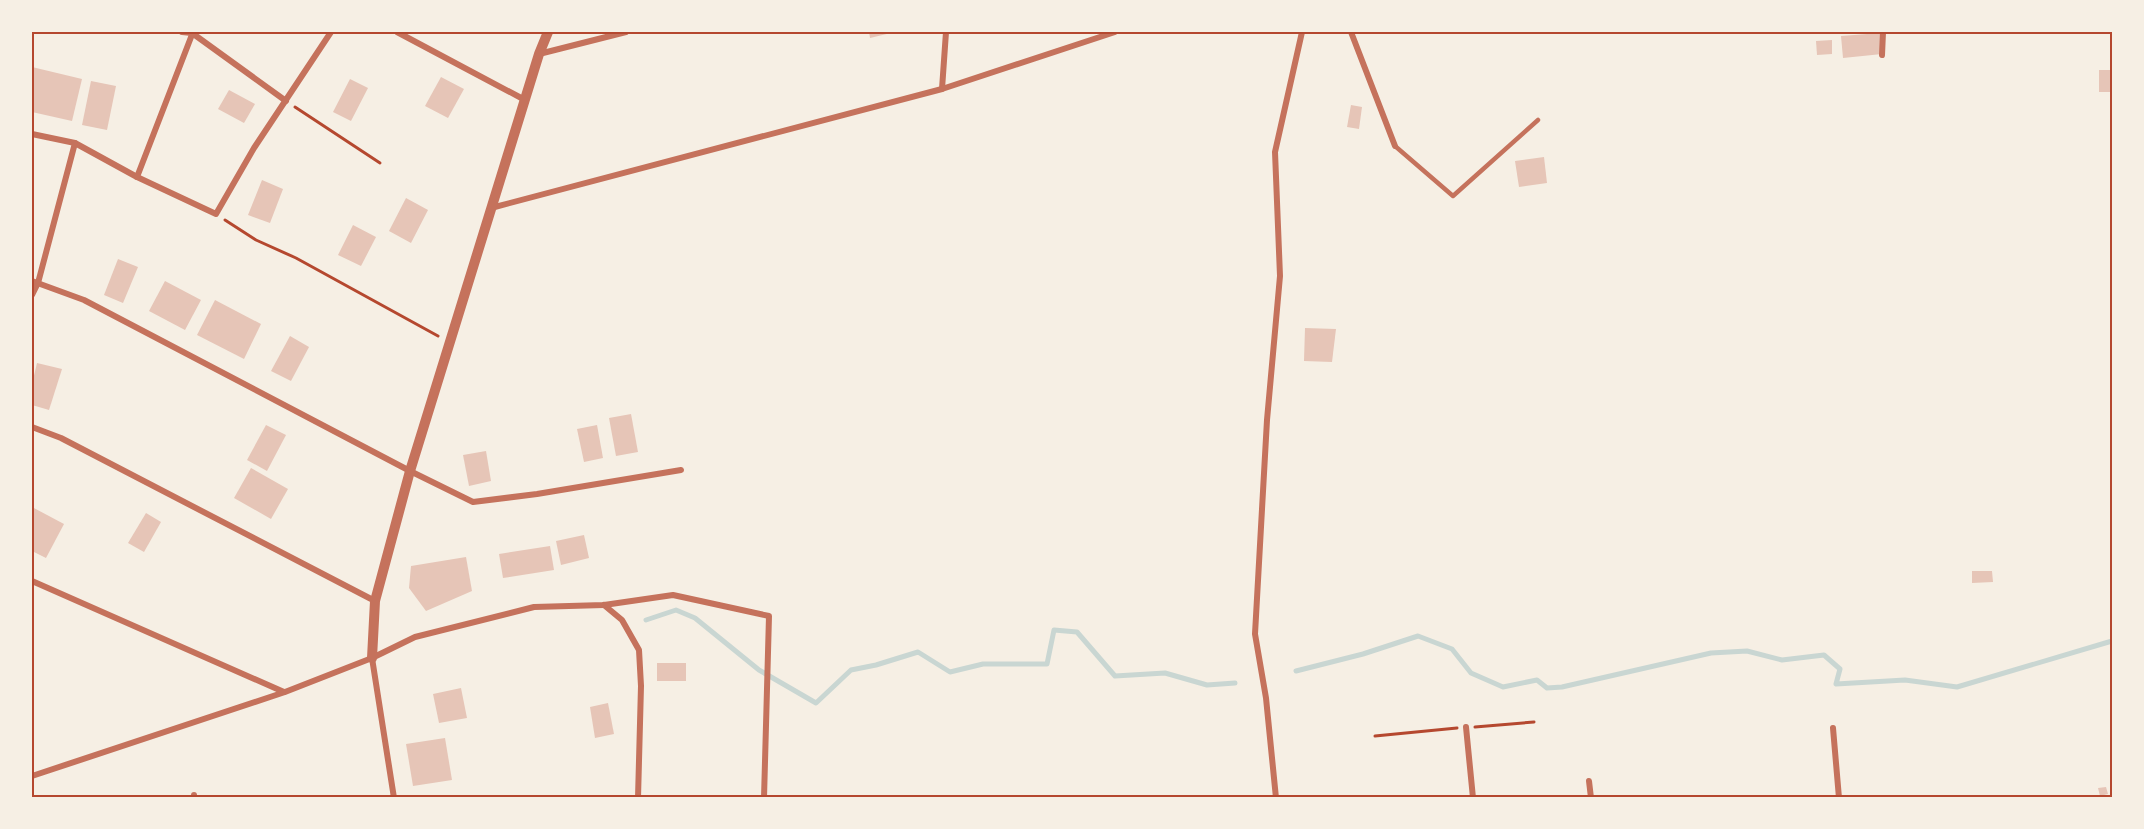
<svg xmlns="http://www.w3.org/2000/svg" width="2144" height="829" viewBox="0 0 2144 829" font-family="'Noto Serif',serif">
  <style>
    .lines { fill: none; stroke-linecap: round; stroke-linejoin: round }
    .stream { stroke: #c9d6d2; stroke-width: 5 }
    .building { fill: #e6c5b7 }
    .path { stroke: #b5482f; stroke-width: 3 }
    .service { stroke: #c5725c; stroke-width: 4.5 }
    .minor { stroke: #c5725c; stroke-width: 6 }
    .tertiary { stroke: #c5725c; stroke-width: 10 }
    .neatline { fill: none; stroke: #b5482f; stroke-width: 2 }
  </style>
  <rect width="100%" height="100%" fill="#f6efe4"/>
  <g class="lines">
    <g class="stream">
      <polyline points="646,620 676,610 695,618 759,670 816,703 851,670 876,665 918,652 950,672 983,664 1047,664 1054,630 1077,632 1115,676 1165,673 1207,685 1235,683"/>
      <polyline points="1296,671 1363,654 1418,636 1452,649 1471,673 1503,687 1537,680 1547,688 1562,687 1711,653 1747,651 1782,660 1824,655 1840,669 1836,684 1905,680 1957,687 2112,641"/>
    </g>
  </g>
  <g class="building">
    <polygon points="869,32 895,32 870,38"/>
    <polygon points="1880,33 1882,54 1843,58 1841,36"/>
    <polygon points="1832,40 1832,54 1817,55 1816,41"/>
    <polygon points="32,67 82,79 72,121 32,112"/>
    <rect x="2099" y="70" width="13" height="22"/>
    <polygon points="441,77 464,89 448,118 425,106"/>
    <polygon points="350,79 368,88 351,121 333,112"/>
    <polygon points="91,81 116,86 107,130 82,125"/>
    <polygon points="229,90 255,104 244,123 218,109"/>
    <polygon points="1351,105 1362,107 1359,129 1347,127"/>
    <polygon points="1544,157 1547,183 1519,187 1515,161"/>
    <polygon points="262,180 283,189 270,223 248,215"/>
    <polygon points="406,198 428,210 411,243 389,231"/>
    <polygon points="353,225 376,237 361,266 338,255"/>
    <polygon points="118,259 138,267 123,303 104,295"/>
    <polygon points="165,281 201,300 185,330 149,311"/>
    <polygon points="215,300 261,324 244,359 197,335"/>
    <polygon points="1305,328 1336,329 1332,362 1304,361"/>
    <polygon points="290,336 309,347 291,381 271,371"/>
    <polygon points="37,363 62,369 49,410 32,405 32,384"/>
    <polygon points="631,414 638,452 616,456 609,418"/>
    <polygon points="266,425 286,435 267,471 247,460"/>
    <polygon points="597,425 603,458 584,462 577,429"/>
    <polygon points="486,451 491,481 469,486 463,455"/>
    <polygon points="251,468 288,489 271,519 234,498"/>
    <polygon points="32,507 64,524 46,558 32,551"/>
    <polygon points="146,513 161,522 144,552 128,543"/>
    <polygon points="584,535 589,558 561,565 556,541"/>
    <polygon points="550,546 554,570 503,578 499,554"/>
    <polygon points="466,557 472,591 426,611 409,588 411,566"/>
    <polygon points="1972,571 1992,571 1993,582 1972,583"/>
    <rect x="657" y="663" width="29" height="18"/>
    <polygon points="461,688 467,718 439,723 433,694"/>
    <polygon points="608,703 614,734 595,738 590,707"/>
    <polygon points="445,738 452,780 413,786 406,744"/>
    <polygon points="2106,787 2108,794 2100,796 2098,788"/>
  </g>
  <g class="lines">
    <g class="path">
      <polyline points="295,107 380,163"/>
      <polyline points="225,220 256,240 296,258 438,336"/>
      <polyline points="1475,727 1534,722"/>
      <polyline points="1375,736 1457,728"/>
    </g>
    <polyline class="service" points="1395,146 1453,196 1538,120"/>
    <g class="minor">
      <polyline points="182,32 192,33 286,101"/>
      <polyline points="397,32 525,100"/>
      <polyline points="1351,32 1395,146"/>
      <polyline points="539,54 626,32"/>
      <polyline points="1882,55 1883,32"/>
      <polyline points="942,89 946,32"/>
      <polyline points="32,134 75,143 137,177 216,214 254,148 331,32"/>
      <polyline points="137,177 193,32"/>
      <polyline points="491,208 942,89 1115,32"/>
      <polyline points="32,281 84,300 410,471 473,502 537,494 681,470"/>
      <polyline points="32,295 38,283 75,143"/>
      <polyline points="32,427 61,438 375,601"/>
      <polyline points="32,581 284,692"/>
      <polyline points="604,605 622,620 639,650 641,686 638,798"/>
      <polyline points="372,658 394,798"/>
      <polyline points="1466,727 1473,798"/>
      <polyline points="1833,728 1839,798"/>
      <polyline points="32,776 285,692 372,658 415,637 534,607 604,605 673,595 769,616 764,798"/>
      <polyline points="1589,781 1591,798"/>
      <polyline points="194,795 194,798"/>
      <polyline points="1276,798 1266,698 1255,634 1267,420 1280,276 1275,152 1302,32"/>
    </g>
    <polyline class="tertiary" points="372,658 375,601 410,471 539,54 548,32"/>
  </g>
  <rect width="2144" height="829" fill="none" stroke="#f6efe4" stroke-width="66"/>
  <rect x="33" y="33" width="2078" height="763" class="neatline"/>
</svg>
